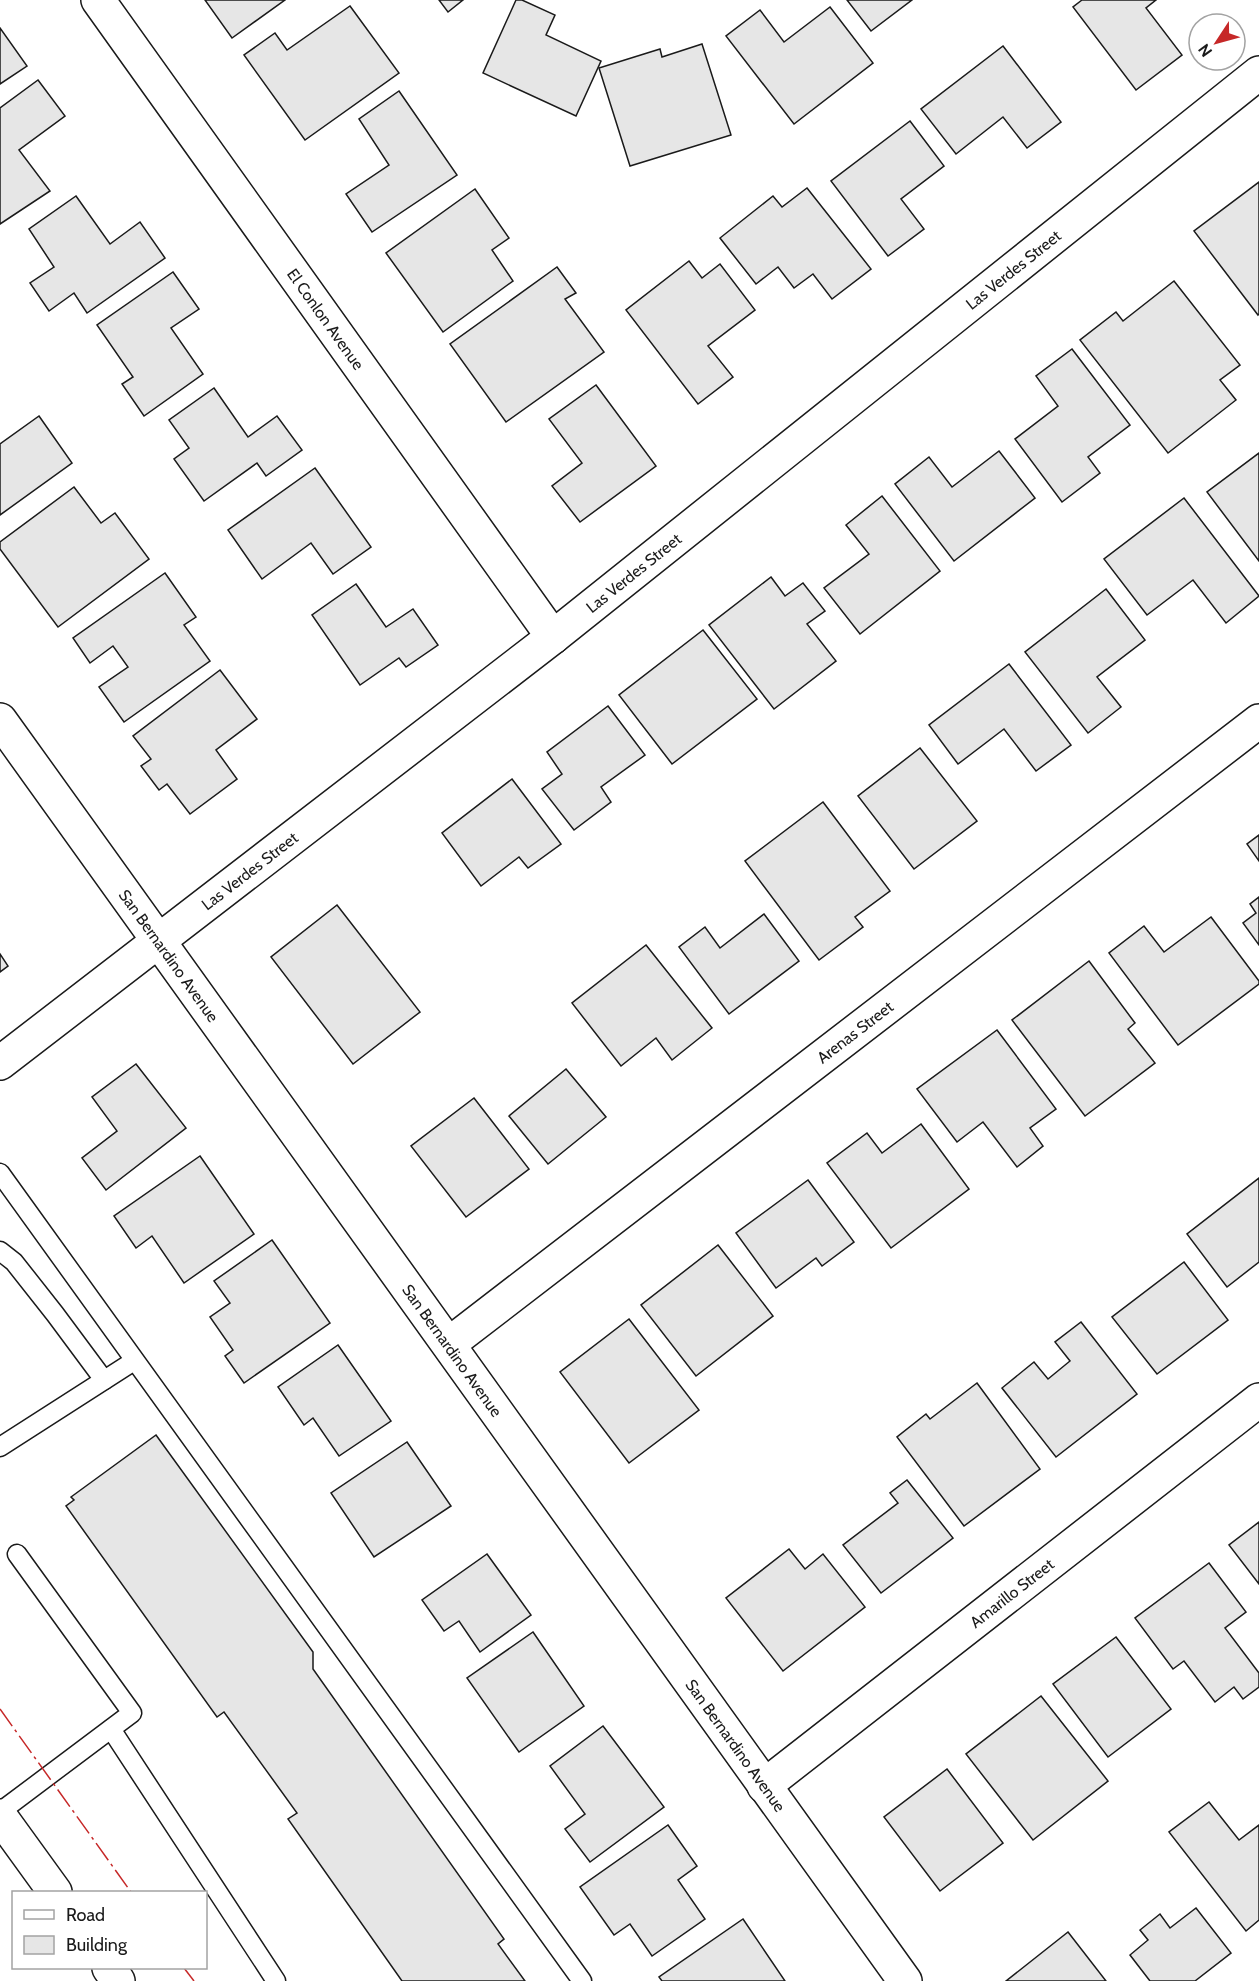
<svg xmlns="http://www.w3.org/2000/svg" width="1259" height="1981" viewBox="0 0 1259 1981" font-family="Cabin,sans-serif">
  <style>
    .building { fill: #e6e6e6; stroke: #1a1a1a; stroke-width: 1.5 }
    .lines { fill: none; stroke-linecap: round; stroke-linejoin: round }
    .lane-casing { stroke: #1a1a1a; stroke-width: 21 }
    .street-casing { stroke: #1a1a1a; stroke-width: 36 }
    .primary-casing { stroke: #1a1a1a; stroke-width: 36 }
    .lane { stroke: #fff; stroke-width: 18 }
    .street { stroke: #fff; stroke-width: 33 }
    .primary { stroke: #fff; stroke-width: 33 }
    .power { stroke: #c62828; stroke-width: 1.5; stroke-dasharray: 21 4.5 3 4.5; stroke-linecap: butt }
    .labels { text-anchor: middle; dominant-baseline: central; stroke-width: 4.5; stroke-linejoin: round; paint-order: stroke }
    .street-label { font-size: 16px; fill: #1a1a1a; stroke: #fff }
  </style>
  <rect width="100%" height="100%" fill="#fff"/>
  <g class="building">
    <polygon points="205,0 285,0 232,38"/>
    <polygon points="439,0 463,0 448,12"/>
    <polygon points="516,0 522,0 555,15 546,35 601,61 576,116 483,73"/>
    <polygon points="847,0 912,0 871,31"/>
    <polygon points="1082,0 1156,0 1146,8 1182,55 1136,90 1073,7"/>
    <polygon points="350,6 399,73 305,140 244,55 275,33 287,50"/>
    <polygon points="830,7 873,63 794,124 726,36 760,10 784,42"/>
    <polygon points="0,28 27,66 0,84"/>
    <polygon points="702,44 731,135 630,166 599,68 660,49 662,57"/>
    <polygon points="1003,46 1061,122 1027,148 1003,117 956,154 921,109"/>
    <polygon points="38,80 65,116 19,150 50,191 0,224 0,108"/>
    <polygon points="399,91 457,175 372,232 346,194 389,165 359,119"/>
    <polygon points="910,121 944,166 901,199 924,229 888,256 831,181"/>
    <polygon points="1259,182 1259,314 1258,315 1194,231"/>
    <polygon points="807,188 871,269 832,299 813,274 794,288 778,267 756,284 720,238 773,196 782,207"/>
    <polygon points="475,189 509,238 492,250 513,281 443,332 386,253"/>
    <polygon points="76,196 110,244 140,222 165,258 87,313 74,293 49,311 30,283 54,267 29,229"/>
    <polygon points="689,261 702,278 720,264 755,310 708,346 733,377 698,404 626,310"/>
    <polygon points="557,267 576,293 565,299 604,352 506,422 450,344"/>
    <polygon points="173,272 199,309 171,328 203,374 144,416 122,384 133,377 97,325"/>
    <polygon points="1174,281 1240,365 1220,380 1236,400 1168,453 1080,340 1116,312 1123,321"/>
    <polygon points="1072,349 1130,425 1088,457 1100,473 1062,502 1015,439 1058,406 1036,376"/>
    <polygon points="596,385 656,466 580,522 552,486 582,463 549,419"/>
    <polygon points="214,388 248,437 277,416 302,450 266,476 257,463 204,501 174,459 189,448 169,420"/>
    <polygon points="39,416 72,463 0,515 0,444"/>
    <polygon points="999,451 1035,498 954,561 895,484 929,457 952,487"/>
    <polygon points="1259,453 1259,561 1207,492"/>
    <polygon points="315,468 371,547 333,574 311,543 262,579 228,530"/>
    <polygon points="74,487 101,523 115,513 149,559 58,627 0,549 0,542"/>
    <polygon points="882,496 940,571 860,634 824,588 869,554 846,525"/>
    <polygon points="1184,498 1259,596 1226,623 1193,580 1147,615 1104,559"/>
    <polygon points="165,573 196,617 184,625 210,661 124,722 99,687 128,667 113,646 90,663 73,638"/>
    <polygon points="771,577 785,596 803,583 825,611 807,624 836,661 774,709 709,625"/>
    <polygon points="356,584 386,627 413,609 438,645 406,667 399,658 360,685 312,615"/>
    <polygon points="1106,589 1145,640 1097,677 1121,707 1088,733 1025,652"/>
    <polygon points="703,630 757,699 672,764 619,695"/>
    <polygon points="1009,664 1071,745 1036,771 1004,729 958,764 929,725"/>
    <polygon points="220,670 257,719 216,750 237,779 190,814 167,784 159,790 141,766 151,759 133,736"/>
    <polygon points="608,706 645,755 601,787 611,802 574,830 542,789 562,774 547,752"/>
    <polygon points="920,748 977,821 914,869 858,796"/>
    <polygon points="512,779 561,844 528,868 519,857 481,886 442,833"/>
    <polygon points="823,802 890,891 855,917 863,927 819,960 745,861"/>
    <polygon points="1259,835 1259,861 1247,844"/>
    <polygon points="1259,897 1259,945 1243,923 1256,913 1250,904"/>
    <polygon points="337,905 420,1012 353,1064 271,957"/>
    <polygon points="764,914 799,961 729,1014 679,947 705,927 720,948"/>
    <polygon points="1211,917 1259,981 1259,984 1178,1045 1109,953 1144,926 1164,952"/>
    <polygon points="646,945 712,1028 672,1060 656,1038 621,1066 572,1003"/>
    <polygon points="0,954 8,966 0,972"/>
    <polygon points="1089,961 1135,1023 1128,1029 1155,1063 1085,1116 1012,1020"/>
    <polygon points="997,1030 1056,1109 1030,1128 1043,1146 1017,1167 983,1122 957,1142 917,1089"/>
    <polygon points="136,1064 186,1128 106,1190 82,1158 117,1131 92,1097"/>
    <polygon points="566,1069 606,1117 548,1164 509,1116"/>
    <polygon points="474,1098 529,1169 466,1217 411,1146"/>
    <polygon points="921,1124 969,1189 891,1248 827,1163 867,1133 882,1153"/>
    <polygon points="200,1156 254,1234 184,1283 152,1236 136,1248 114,1216"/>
    <polygon points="1259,1178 1259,1262 1227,1287 1187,1234"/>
    <polygon points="808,1180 854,1242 822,1266 816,1258 776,1288 736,1233"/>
    <polygon points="272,1240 330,1323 244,1383 225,1356 233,1350 210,1317 230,1303 214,1281"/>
    <polygon points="718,1245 773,1316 696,1376 641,1305"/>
    <polygon points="1184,1262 1228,1320 1157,1374 1112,1317"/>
    <polygon points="629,1319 699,1410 629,1463 560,1372"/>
    <polygon points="1081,1322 1137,1394 1056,1457 1002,1388 1034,1362 1048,1379 1070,1361 1055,1342"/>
    <polygon points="338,1345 391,1421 339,1456 313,1418 304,1425 278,1387"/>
    <polygon points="977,1383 1040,1469 964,1526 897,1437 926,1414 930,1419"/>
    <polygon points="156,1435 313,1652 313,1669 504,1939 498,1944 525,1981 402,1981 288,1819 297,1813 224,1712 217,1717 66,1506 74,1500 71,1497"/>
    <polygon points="407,1442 451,1506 374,1557 331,1493"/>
    <polygon points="907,1480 953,1538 881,1593 843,1545 898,1503 890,1493"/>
    <polygon points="1259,1522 1259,1584 1229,1545"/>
    <polygon points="789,1549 805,1569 823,1554 865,1607 783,1671 726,1598"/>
    <polygon points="487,1554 531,1615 480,1652 459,1621 444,1631 422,1600"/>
    <polygon points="1209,1563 1246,1612 1225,1628 1259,1673 1259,1687 1243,1699 1234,1687 1215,1702 1184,1661 1173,1669 1135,1618"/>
    <polygon points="533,1632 584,1706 519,1752 467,1678"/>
    <polygon points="1116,1637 1171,1709 1108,1757 1053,1684"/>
    <polygon points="1041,1696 1108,1781 1033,1840 966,1754"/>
    <polygon points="603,1726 664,1807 590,1862 565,1829 585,1814 550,1766"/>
    <polygon points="947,1769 1003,1843 940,1891 884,1817"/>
    <polygon points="1209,1802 1239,1840 1259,1825 1259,1920 1246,1931 1169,1832"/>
    <polygon points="668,1825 697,1866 678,1880 705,1919 652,1956 630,1924 614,1935 580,1887"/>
    <polygon points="1196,1908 1231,1953 1195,1981 1150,1981 1130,1955 1148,1940 1140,1930 1160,1914 1170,1928"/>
    <polygon points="743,1919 785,1981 662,1981 659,1977"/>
    <polygon points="1068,1932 1106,1981 1006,1981"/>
  </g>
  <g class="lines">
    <defs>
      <g id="lane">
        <polyline points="0,1173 582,1981"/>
        <polyline points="0,1251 14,1262 55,1314 104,1380"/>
        <polyline points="0,1447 134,1361"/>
        <polyline points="111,1729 276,1981"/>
        <polyline points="0,1812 132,1713 17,1554"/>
      </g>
      <g id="street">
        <path id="s1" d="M98,0L553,637"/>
        <path id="s2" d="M0,720L905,1981"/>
        <path id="s3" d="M0,1063L553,637L1259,73"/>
        <path id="s4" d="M449,1344L1259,721"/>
        <path id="s5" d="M764,1786L1259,1400"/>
      </g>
      <g id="primary">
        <polyline points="0,1816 55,1892"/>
        <polyline points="109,1968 118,1981"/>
      </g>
    </defs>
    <use href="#lane" class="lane-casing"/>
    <use href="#street" class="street-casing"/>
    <use href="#primary" class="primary-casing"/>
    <use href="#lane" class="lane"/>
    <use href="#street" class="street"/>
    <use href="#primary" class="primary"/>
    <g class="power">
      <polyline points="0,1709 131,1892"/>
      <polyline points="184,1968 194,1981"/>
    </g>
  </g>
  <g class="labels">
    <g class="street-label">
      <text stroke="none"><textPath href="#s3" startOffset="1287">Las Verdes Street</textPath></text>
      <text stroke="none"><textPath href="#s1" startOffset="392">El Conlon Avenue</textPath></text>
      <text stroke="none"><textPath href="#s3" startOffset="801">Las Verdes Street</textPath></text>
      <text stroke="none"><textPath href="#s3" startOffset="315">Las Verdes Street</textPath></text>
      <text stroke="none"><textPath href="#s2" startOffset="290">San Bernardino Avenue</textPath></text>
      <text stroke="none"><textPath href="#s4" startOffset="512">Arenas Street</textPath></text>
      <text stroke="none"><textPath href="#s2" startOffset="776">San Bernardino Avenue</textPath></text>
      <text stroke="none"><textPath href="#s5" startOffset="314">Amarillo Street</textPath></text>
      <text stroke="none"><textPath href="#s2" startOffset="1262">San Bernardino Avenue</textPath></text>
    </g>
  </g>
  <rect x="12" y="1891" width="195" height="78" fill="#ffffff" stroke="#a3a3a3" stroke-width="1.5"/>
  <rect x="24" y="1910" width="30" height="9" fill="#ffffff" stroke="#a3a3a3" stroke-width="1.5"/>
  <text x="66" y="1921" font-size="18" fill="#1a1a1a">Road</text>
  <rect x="24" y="1936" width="30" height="18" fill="#e6e6e6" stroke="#a3a3a3" stroke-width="1.5"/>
  <text x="66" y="1951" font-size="18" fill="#1a1a1a">Building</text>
  <g transform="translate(1217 42) rotate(234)"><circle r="28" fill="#ffffff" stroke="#a3a3a3" stroke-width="1.5"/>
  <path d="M0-4.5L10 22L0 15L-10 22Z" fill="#c62828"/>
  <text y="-9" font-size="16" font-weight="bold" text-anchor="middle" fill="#1a1a1a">N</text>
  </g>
</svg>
